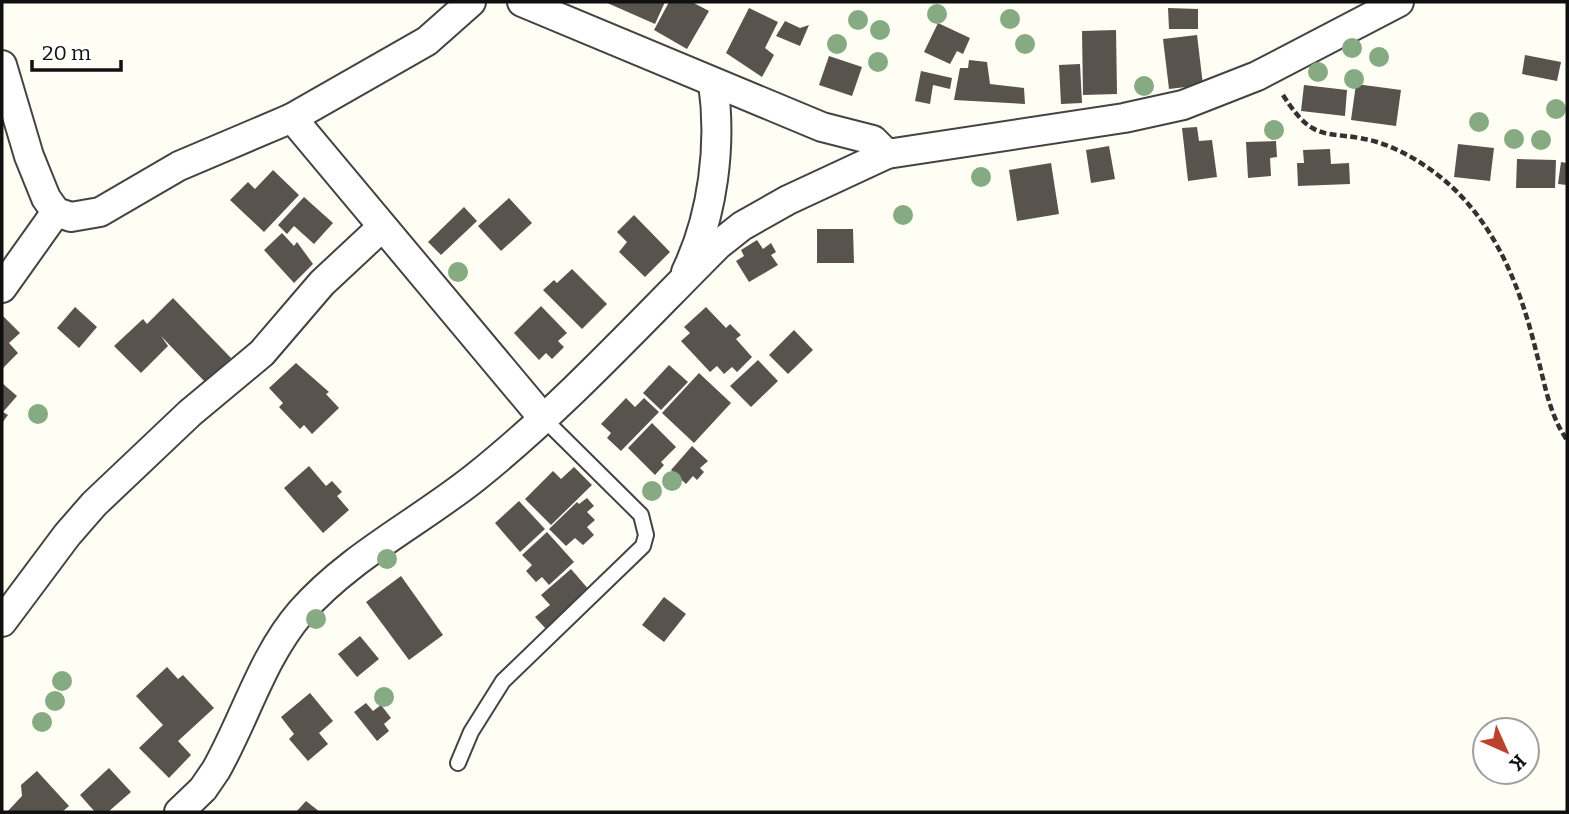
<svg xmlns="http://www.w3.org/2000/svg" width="1569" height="814" viewBox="0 0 1569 814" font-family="Bitter,serif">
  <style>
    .building { fill: #58534d }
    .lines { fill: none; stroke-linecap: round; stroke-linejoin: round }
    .service-casing { stroke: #434343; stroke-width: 18 }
    .minor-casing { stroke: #434343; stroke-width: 32 }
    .path { stroke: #323232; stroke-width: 4.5; stroke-dasharray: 7 3.5; stroke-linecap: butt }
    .service { stroke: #fff; stroke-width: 14 }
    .minor { stroke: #fff; stroke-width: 28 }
    .tree { fill: #86aa81 }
  </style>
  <rect width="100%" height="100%" fill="#fefef4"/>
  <g class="building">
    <polygon points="605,2 665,2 655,24"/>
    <polygon points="669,2 692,2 709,11 687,49 654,30"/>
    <polygon points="749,8 778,22 765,48 774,55 762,77 726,53"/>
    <polygon points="1168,8 1198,9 1198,29 1169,29"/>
    <polygon points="785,21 800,28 809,25 800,46 776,36"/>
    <polygon points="938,23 970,38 963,54 957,51 950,64 924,52"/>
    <polygon points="1116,30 1117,94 1083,95 1082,31"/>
    <polygon points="1197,35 1203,85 1169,89 1163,39"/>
    <polygon points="1525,55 1561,62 1557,81 1522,74"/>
    <polygon points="829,56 862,67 852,96 819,85"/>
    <polygon points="969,60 987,62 990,84 1024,88 1025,104 954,100 960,68 968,68"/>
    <polygon points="1080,64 1082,103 1061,104 1059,65"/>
    <polygon points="921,71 952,78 950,89 933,85 930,104 915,101"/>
    <polygon points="1356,84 1401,90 1396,126 1351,120"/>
    <polygon points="1304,85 1347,90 1345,116 1301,111"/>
    <polygon points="1197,127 1199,141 1212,140 1217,177 1188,181 1182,128"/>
    <polygon points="1276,141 1277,157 1270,158 1271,176 1248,178 1246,142"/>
    <polygon points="1458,144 1494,148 1490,181 1454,177"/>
    <polygon points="1109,146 1115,179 1091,183 1086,150"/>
    <polygon points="1330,149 1331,164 1349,163 1350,184 1298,186 1297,163 1304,163 1303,150"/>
    <polygon points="1517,159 1556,160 1555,188 1516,188"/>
    <polygon points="1561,162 1567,163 1567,185 1558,184"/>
    <polygon points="1051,163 1059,214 1017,221 1009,170"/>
    <polygon points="273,170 299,195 264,232 230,200 248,182 255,189"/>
    <polygon points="304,197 333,223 314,244 294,226 287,234 278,225"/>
    <polygon points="509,198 532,223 501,251 478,226"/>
    <polygon points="464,207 477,221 441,255 428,242"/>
    <polygon points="634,215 670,252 645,277 619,252 627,242 617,232"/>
    <polygon points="817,229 853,229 854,263 817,263"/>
    <polygon points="282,233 294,246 297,242 313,264 294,283 264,250"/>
    <polygon points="757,240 763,249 771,243 776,252 771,255 778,265 749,282 736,261 744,256 741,250"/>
    <polygon points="572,269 607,304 582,329 543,290 554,280 557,283"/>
    <polygon points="173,298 231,358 206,383 161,336 168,346 141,373 114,346 143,319 147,324"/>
    <polygon points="541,306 567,333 558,341 564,347 552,359 546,353 539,360 514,333"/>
    <polygon points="75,307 97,327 79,348 57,328"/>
    <polygon points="706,307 726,328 730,324 741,335 736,339 752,357 737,372 732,367 724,374 717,366 710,372 681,341 690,333 684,327"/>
    <polygon points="2,315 20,333 9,343 18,353 2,369"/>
    <polygon points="794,330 813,350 788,374 769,355"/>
    <polygon points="758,360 778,381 751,407 730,386"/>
    <polygon points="296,363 329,392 326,394 339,408 312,434 304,425 300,429 279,407 283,403 269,388"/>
    <polygon points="669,365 688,382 661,410 643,393"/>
    <polygon points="699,373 731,403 694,443 662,413"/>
    <polygon points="2,383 17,396 3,412 8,415 2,423"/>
    <polygon points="626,398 635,407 644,398 659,412 621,451 607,438 611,433 601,424"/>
    <polygon points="652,423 676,447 661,462 664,465 655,475 628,448"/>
    <polygon points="692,446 708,461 700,468 704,472 697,480 693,476 686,484 671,470"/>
    <polygon points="309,466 326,486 332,481 342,492 337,496 349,510 323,533 284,488"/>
    <polygon points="574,467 592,485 551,525 525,499 553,471 561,479"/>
    <polygon points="587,498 594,506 587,512 595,520 587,527 594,535 583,545 575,538 566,546 549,529 577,502 579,504"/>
    <polygon points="519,501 545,529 520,552 495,523"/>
    <polygon points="547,532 574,562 549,585 542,577 536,582 526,571 532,565 522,555"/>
    <polygon points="571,569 590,591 546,629 535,617 550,605 541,595"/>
    <polygon points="401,576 443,635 409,660 366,602"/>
    <polygon points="664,597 686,614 664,642 642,625"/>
    <polygon points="360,636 379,659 357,677 338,654"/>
    <polygon points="167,667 178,679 183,675 214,708 178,741 191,755 169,778 139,748 163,725 136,696"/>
    <polygon points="310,693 333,721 319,733 328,744 308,761 289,739 294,734 281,717"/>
    <polygon points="366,703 373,711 381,705 391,718 384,724 389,731 377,741 354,712"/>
    <polygon points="109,768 131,792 108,812 95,812 80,795"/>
    <polygon points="37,771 69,806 62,812 7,812 22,796 21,785"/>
    <polygon points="306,801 320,812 296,812"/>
  </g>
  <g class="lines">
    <defs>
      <polyline id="service" points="458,763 471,732 503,681 643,546 646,535 641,515 543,418"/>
      <g id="minor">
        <polyline points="522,2 822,127 873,140 887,154"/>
        <polyline points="2,65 29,156 46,198 56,212 71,217 100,212 179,166 292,118 543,418"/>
        <polyline points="292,118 427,41 471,2"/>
        <path d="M686,272C713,216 722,144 713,83"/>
        <polyline points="2,288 56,212"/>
        <polyline points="2,622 67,535 94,504 190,413 262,353 322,283 382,227"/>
        <path d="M179,812L203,789L216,770C245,719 262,657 301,612C350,556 420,522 477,476C563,407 640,323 718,245L742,226L788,200L887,154L1124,118L1183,105L1257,76L1399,2"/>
      </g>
    </defs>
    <use href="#service" class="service-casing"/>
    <use href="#minor" class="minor-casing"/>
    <path class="path" d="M1283,95C1316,147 1327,128 1377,142C1410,152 1447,178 1469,205C1505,247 1524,301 1537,355C1545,384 1549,414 1567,440"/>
    <use href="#service" class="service"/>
    <use href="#minor" class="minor"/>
  </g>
  <g class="tree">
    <circle cx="937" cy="14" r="10"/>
    <circle cx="1010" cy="19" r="10"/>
    <circle cx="858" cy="20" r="10"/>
    <circle cx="880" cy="30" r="10"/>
    <circle cx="837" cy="44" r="10"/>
    <circle cx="1025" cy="44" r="10"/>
    <circle cx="1352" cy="48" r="10"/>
    <circle cx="1379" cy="57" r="10"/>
    <circle cx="878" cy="62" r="10"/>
    <circle cx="1318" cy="72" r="10"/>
    <circle cx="1354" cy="79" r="10"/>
    <circle cx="1144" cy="86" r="10"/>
    <circle cx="1556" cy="109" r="10"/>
    <circle cx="1479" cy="122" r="10"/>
    <circle cx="1274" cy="130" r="10"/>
    <circle cx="1514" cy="139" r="10"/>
    <circle cx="1541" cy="140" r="10"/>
    <circle cx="981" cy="177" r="10"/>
    <circle cx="903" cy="215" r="10"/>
    <circle cx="458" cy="272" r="10"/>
    <circle cx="38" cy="414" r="10"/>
    <circle cx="672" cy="481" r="10"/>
    <circle cx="652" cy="491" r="10"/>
    <circle cx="387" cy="559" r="10"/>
    <circle cx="316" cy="619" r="10"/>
    <circle cx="62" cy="681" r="10"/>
    <circle cx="384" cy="697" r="10"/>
    <circle cx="55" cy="701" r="10"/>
    <circle cx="42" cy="722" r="10"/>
  </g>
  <rect width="1569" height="814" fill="none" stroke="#101010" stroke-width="7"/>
  <g transform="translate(1506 751) rotate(135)"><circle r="33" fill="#ffffff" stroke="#9f9f9f" stroke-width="2"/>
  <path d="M0-5L12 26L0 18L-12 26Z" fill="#ba422e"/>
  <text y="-10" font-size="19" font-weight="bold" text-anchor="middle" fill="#101010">K</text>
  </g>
  <path d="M32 60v10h89v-10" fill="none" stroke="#101010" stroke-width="3.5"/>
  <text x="42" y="60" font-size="21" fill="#101010" stroke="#ffffff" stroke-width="5" paint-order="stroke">20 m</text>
</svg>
